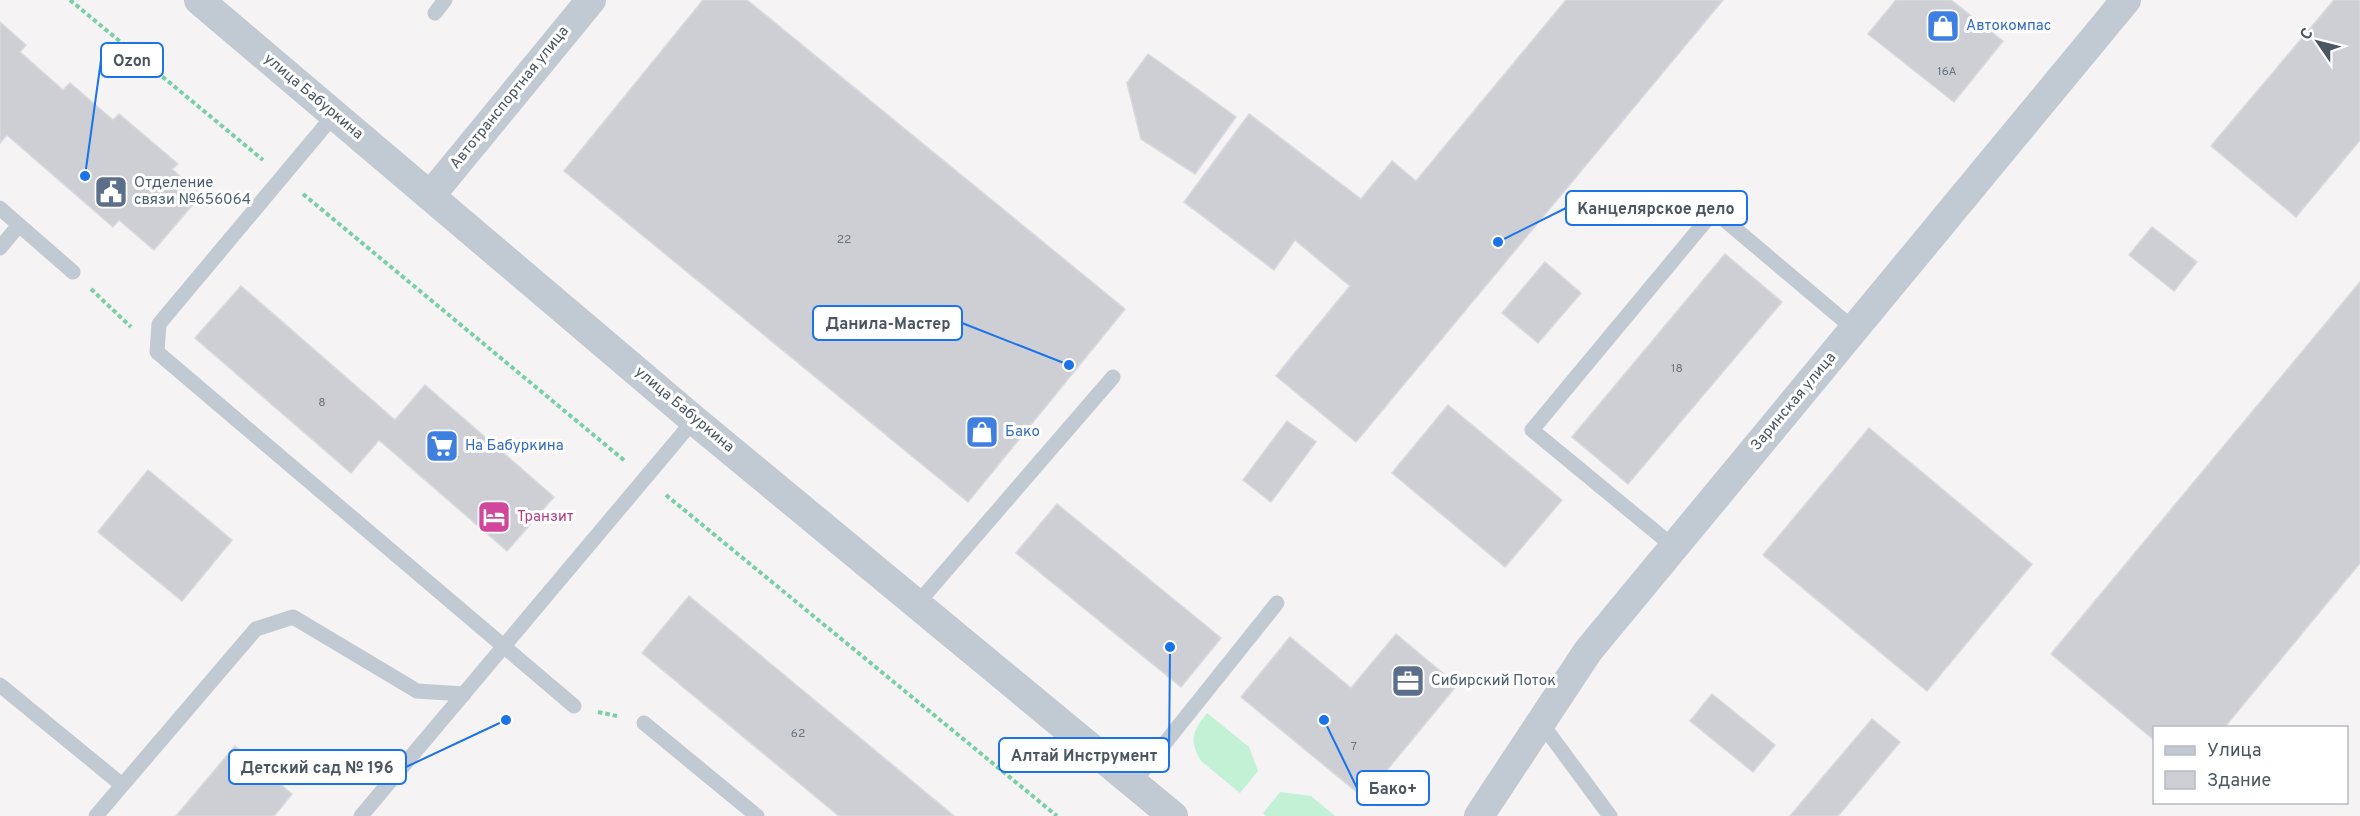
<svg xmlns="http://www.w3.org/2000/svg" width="2360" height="816" viewBox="0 0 2360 816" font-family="Overpass,sans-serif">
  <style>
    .grass { fill: #c3f1d5 }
    .building { fill: #cdcfd5; stroke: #d7d9de; stroke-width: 1.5 }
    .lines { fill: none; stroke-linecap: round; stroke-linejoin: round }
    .path { stroke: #7ad0a6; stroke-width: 4; stroke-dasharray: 4.5 3; stroke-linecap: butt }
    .service { stroke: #c1cad2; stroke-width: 15 }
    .minor { stroke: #c1cad2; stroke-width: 30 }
    .labels { text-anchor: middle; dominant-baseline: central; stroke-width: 6; stroke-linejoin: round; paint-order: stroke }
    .number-label { font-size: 12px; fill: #6b747e }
    .shop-label { font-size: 15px; fill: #366cbe; stroke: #fff; text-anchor: start }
    .street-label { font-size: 15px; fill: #4a5661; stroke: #fff }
    .service-label { font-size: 15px; fill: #4e5e75; stroke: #fff; text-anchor: start }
    .hotel-label { font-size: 15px; fill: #b23c85; stroke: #fff; text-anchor: start }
    .leader { fill: none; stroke: #1a73e8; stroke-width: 2 }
    .callout-dot { fill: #1a73e8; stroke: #fff; stroke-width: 2 }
    .callout { fill: #fff; stroke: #1a73e8; stroke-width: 2 }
    .callout-label { font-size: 16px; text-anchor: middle; font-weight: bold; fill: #4a5661 }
  </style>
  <rect width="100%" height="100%" fill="#f5f3f3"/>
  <g class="grass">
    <path d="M1207,713L1249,747L1258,771L1240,793L1201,761C1188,739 1193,731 1207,713Z"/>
    <polygon points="1280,792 1311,796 1335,816 1266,816 1263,813"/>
  </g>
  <g class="building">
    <polygon points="703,0 747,0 1125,309 968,502 564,171"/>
    <polygon points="1566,0 1723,0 1356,442 1276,376 1350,286 1295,240 1274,270 1184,202 1249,114 1361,199 1392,161 1416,181"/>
    <polygon points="1896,0 1951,0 2003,41 1954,102 1868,34"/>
    <polygon points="2334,0 2360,0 2360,140 2296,217 2211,146"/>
    <polygon points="0,22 26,45 20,52 63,90 70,83 113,120 119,114 178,164 172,169 201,195 154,250 119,220 113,227 7,135 0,143"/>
    <polygon points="1148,54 1236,117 1195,174 1141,139 1127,83"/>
    <polygon points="2152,227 2197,262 2174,291 2129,255"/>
    <polygon points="1725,254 1782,302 1628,484 1572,437"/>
    <polygon points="1545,262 1581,293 1538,343 1502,313"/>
    <polygon points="2360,282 2360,563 2224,728 2154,728 2154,740 2051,654"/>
    <polygon points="241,286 395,420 425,385 554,497 507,551 379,440 351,473 195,338"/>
    <polygon points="1448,405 1562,500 1505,567 1392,473"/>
    <polygon points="1287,421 1316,442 1271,502 1243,480"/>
    <polygon points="1869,428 2032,564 1927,691 1763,555"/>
    <polygon points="148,470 232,540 182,601 98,532"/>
    <polygon points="1057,504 1221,638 1181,687 1016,553"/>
    <polygon points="689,596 954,816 839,816 642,653"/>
    <polygon points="1396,634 1457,685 1364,798 1241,697 1290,637 1351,688"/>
    <polygon points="1712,694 1775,745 1753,772 1690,721"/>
    <polygon points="1872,719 1900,742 1838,816 1790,816"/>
    <polygon points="235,746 292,794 274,816 176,816"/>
  </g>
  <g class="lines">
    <g class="path">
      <polyline points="70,0 263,160"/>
      <polyline points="303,194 625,461"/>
      <polyline points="91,289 131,327"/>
      <polyline points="666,495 1057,816"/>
      <polyline points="598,712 617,716"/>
    </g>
    <g class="service">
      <polyline points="435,13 445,0"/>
      <polyline points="334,115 159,324 157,352 574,706"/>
      <polyline points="0,208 19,225 0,248"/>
      <polyline points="19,225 73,272"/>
      <polyline points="1674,547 1532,430 1714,211 1854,329"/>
      <polyline points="917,604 1113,377"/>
      <polyline points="0,685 122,785"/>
      <polyline points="644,723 757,816"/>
      <polyline points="1542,724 1610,816"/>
      <polyline points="1133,783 1277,603"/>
      <polyline points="96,816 256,629 293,617 417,691 464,694"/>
      <polyline points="361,816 694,420"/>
    </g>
    <g class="minor">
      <polyline points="199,0 694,420 1173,816"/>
      <polyline points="430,196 591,0"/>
      <polyline points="1479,816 1588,651 2126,0"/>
    </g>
  </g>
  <defs>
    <symbol id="shop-square" viewBox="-11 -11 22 22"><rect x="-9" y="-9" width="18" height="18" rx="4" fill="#3f7fe0" stroke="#fff"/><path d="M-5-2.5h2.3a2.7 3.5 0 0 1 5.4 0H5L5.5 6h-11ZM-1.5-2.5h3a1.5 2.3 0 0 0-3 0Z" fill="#fff"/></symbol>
    <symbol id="civic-square" viewBox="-11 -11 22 22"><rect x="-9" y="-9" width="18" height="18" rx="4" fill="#5c6f8a" stroke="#fff"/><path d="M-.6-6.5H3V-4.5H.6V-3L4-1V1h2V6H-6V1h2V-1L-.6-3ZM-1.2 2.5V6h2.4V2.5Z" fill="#fff"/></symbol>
    <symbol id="supermarket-square" viewBox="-11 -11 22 22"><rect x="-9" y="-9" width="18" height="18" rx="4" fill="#3f7fe0" stroke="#fff"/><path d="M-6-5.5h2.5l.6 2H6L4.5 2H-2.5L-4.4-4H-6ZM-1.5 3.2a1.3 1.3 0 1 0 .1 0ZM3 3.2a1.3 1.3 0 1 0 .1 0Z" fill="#fff"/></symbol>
    <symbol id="hotel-square" viewBox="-11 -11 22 22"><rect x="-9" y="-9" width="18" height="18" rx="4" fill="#d1479c" stroke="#fff"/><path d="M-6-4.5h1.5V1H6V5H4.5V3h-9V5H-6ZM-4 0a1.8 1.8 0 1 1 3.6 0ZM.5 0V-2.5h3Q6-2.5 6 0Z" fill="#fff"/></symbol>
    <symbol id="office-square" viewBox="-11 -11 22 22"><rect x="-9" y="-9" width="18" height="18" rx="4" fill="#5c6f8a" stroke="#fff"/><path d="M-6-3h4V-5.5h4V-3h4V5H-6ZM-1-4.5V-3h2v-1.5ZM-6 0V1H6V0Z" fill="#fff"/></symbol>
  </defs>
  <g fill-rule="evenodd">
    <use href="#shop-square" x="1924" y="7" width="38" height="38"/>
    <use href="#civic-square" x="92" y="173" width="38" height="38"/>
    <use href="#shop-square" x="963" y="413" width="38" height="38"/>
    <use href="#supermarket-square" x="423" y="427" width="38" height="38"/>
    <use href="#hotel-square" x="475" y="498" width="38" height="38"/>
    <use href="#office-square" x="1389" y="662" width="38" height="38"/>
  </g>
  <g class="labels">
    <g class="number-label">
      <text x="1947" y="72">16А</text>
      <text x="844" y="240">22</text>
      <text x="1677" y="369">18</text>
      <text x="322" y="403">8</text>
      <text x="798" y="734">62</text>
      <text x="1354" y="747">7</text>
    </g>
    <g class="shop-label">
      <text x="1966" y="26">Автокомпас</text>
      <text x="1005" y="432">Бако</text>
      <text x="465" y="446">На Бабуркина</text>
    </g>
    <g class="street-label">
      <text transform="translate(313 97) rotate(40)">улица Бабуркина</text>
      <text transform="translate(510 98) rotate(-51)">Автотранспортная улица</text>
      <text transform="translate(1794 402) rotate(-50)">Заринская улица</text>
      <text transform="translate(684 410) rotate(40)">улица Бабуркина</text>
    </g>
    <g class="service-label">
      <text x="134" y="183">Отделение<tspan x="134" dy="17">связи №656064</tspan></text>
      <text x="1431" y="681">Сибирский Поток</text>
    </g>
    <g class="hotel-label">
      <text x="517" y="517">Транзит</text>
    </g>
  </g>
  <path class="leader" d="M85 176L101 60M1498 242L1566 208M1069 365L962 323M1170 647L1169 755M506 720L406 767M1324 720L1357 788"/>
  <g class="callout-dot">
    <circle cx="85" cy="176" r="6"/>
    <circle cx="1498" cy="242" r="6"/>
    <circle cx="1069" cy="365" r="6"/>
    <circle cx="1170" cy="647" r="6"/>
    <circle cx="506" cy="720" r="6"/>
    <circle cx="1324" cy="720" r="6"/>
  </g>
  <g class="callout">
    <rect x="101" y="43" width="62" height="34" rx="6"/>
    <rect x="1566" y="191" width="181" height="34" rx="6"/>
    <rect x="813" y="306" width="149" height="34" rx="6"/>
    <rect x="999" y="738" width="170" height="34" rx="6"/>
    <rect x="229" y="750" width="177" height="34" rx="6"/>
    <rect x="1357" y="771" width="72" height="34" rx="6"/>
  </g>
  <g class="callout-label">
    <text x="132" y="66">Ozon</text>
    <text x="1656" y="214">Канцелярское дело</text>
    <text x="888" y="329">Данила-Мастер</text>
    <text x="1084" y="761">Алтай Инструмент</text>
    <text x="317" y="773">Детский сад № 196</text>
    <text x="1393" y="794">Бако+</text>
  </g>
  <rect x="2153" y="726" width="195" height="78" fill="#ffffff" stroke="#b7bbc0" stroke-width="1.5"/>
  <rect x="2165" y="746" width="30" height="9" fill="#c1cad2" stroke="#b7bbc0" stroke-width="1.5"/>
  <text x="2207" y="756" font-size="18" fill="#4a5661">Улица</text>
  <rect x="2165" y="771" width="30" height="18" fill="#cdcfd5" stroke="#b7bbc0" stroke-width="1.5"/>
  <text x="2207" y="786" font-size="18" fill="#4a5661">Здание</text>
  <g transform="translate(2318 42) rotate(305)" stroke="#ffffff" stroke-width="4.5" paint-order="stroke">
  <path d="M0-4.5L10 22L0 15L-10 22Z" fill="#4a5661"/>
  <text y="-9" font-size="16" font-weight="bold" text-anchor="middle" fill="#4a5661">С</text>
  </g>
</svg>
